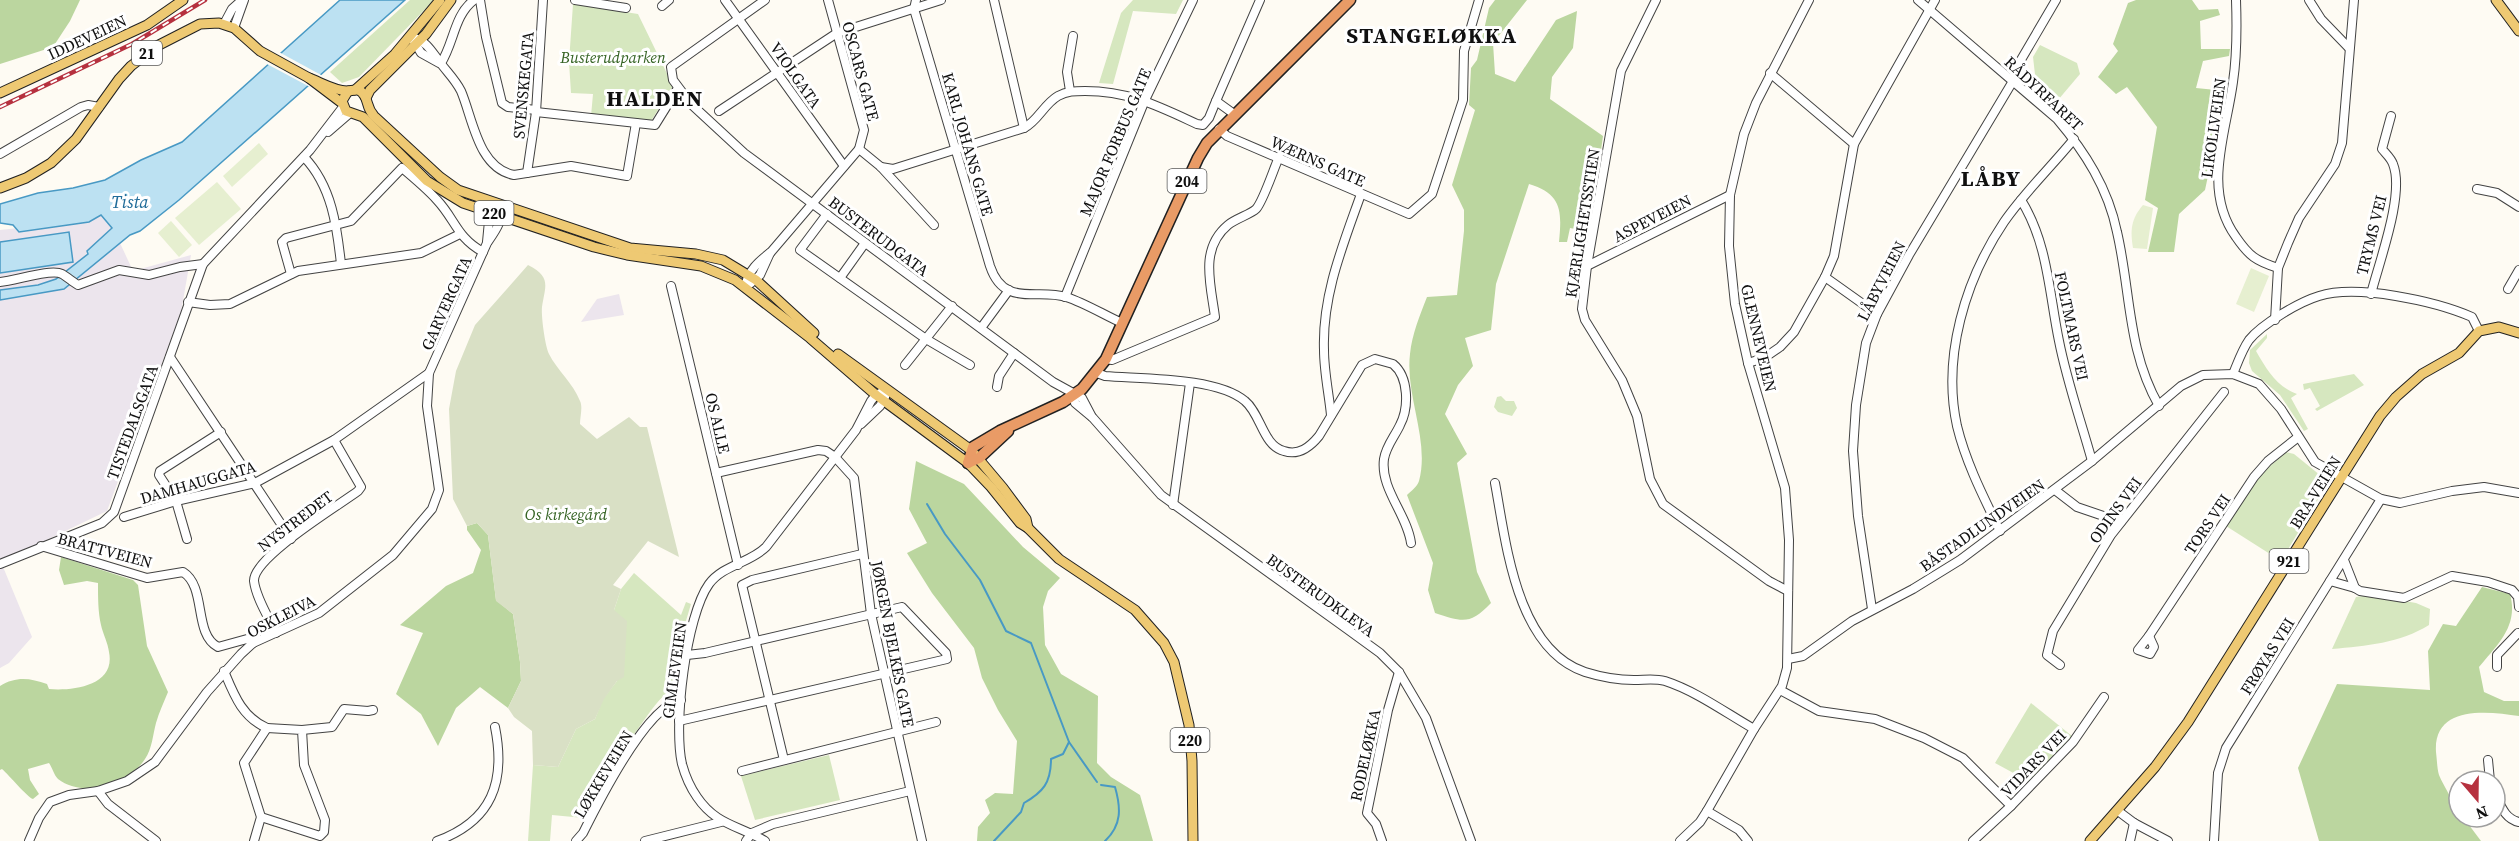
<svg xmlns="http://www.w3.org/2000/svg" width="2519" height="841" viewBox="0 0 2519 841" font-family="'Source Serif 4',serif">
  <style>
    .industrial { fill: #ece5ed }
    .green { fill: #d6e7bf }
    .forest { fill: #bbd69f }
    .cemetery { fill: #d9e0c5 }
    .pitch { fill: #e6efd0 }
    .water { fill: #bce1f2; stroke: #4899c4; stroke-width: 1.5 }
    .pier { fill: #fefbf3 }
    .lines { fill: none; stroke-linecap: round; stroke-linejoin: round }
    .stream { stroke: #4899c4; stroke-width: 2 }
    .minor-casing { stroke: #434343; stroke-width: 10 }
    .major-casing { stroke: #212121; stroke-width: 11 }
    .highway-casing { stroke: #212121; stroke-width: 13 }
    .minor { stroke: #fff; stroke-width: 8 }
    .major { stroke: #eec973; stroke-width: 9 }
    .highway { stroke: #e99b66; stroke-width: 10 }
    .rail-casing { stroke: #b6313f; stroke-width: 4.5 }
    .rail { stroke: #fff; stroke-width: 2; stroke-dasharray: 7; stroke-linecap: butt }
    .labels { text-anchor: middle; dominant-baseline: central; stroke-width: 6; stroke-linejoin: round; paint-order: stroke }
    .shield { fill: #fff; stroke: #585858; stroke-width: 1.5 }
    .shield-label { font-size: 15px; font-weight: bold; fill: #101010 }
    .street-label { font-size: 16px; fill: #101010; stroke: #fff }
    .park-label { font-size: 16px; font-style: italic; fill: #356324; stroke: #fff }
    .water-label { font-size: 18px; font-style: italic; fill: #216c99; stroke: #fff }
    .district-label { font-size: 22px; font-weight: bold; letter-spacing: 1.5px; fill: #101010; stroke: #fff }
  </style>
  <rect width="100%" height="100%" fill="#fefbf3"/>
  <g class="industrial">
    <polygon points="101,214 113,228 133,271 191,255 181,312 107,511 1,562 32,637 9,663 0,668 0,230 84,221"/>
    <polygon points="619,294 624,315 581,322 597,299"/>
  </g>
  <g class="green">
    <polygon points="410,0 434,0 359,77 342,83 330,72"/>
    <polygon points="1133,0 1183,0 1176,14 1133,11 1113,84 1099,83 1121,13"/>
    <polygon points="573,4 638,14 673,86 651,121 591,116 593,94 571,93 569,62"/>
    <polygon points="2040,45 2077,63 2080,74 2058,100 2036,83 2033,57"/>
    <path d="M2267,334V338L2256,351C2267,370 2276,386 2297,394L2291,398L2308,429L2304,431L2280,395L2252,371L2249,363L2250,350Z"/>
    <polygon points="2354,374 2364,385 2317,411 2315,409 2320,406 2310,388 2304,390 2303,384"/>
    <polygon points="1501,396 1506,401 1514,401 1517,408 1512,416 1498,412 1494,407 1497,397"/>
    <polygon points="2286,452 2294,454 2326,480 2326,486 2281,561 2226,526 2261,474"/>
    <path d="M634,573L681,615L686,602L691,604L680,641L674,688C659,697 650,712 640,726C618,756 599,785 584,818L552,815L550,841H528L533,765L558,767L576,729L595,719L603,699L617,681L614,610L621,589Z"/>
    <path d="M2370,595L2416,603L2430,609L2429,625C2400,643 2366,646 2332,649L2356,597Z"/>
    <polygon points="2031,703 2072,736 2030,782 1995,763"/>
    <polygon points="829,755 840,800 755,820 741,776"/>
  </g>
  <g class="forest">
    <polygon points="0,0 80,0 70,21 53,47 0,64"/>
    <path d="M1495,0H1527L1493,43L1495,74L1515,82L1556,20L1577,11L1573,48L1552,77L1550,99L1603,136L1582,285H1576L1586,231L1570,228L1567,242H1559C1562,211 1562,194 1529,184L1496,284L1491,330L1465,338L1473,366L1458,385L1445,414L1467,454L1457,463L1477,572L1491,603C1470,625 1463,622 1435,613L1428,590L1433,563L1407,495C1411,491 1417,487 1419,481C1430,440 1405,396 1410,354C1412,334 1420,315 1427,297L1457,295L1464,231V210L1452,185L1475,110L1469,105L1471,68L1477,60L1489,8Z"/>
    <polygon points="2136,0 2192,0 2199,10 2218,9 2220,15 2200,21 2201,49 2230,49 2229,56 2203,61 2196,88 2226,91 2205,190 2179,214 2174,252 2148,252 2158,208 2145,200 2157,127 2127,87 2116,94 2098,77 2118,51 2113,44 2128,3"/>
    <polygon points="916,461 964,484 1023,547 1060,578 1048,591 1043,607 1045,645 1061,674 1098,696 1097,763 1111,777 1140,795 1153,841 977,841 978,827 990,813 985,800 995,793 1013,794 1017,741 998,710 982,678 974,648 932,593 907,553 927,543 909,509"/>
    <polygon points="477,523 488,535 496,600 513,614 520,662 521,681 508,708 480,687 456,708 438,746 421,714 396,694 423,633 400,625 446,586 473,573 481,550 467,530 467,526"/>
    <path d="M61,557L133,580L138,585L147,646L168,692C164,702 159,712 156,723C153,734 152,749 145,759C129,784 84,799 58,779C54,775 52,767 49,763L28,769L30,780L39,794L33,799C27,797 9,775 2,769L0,770V686C16,676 30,678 47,684L49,689C72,691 116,686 109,652C108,643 103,634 101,625C98,612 98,597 98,583L87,581L64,585L59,570Z"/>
    <path d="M2482,587L2510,594C2519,626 2497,645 2479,667L2484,692L2504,701H2519V716C2487,711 2433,705 2436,752C2437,760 2437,768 2439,775C2443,785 2459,810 2459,817H2463L2481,841H2319L2298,768L2337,684L2430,690L2428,651L2443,624L2456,626Z"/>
  </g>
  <path class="cemetery" d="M528,265C552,277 545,286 542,307C541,316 545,345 549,354C557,370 573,383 580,401C583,407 580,417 580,424L597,439L629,417L640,427H647L679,557L648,541L613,585L621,589L614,610L627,621L624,677L617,681L604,699L595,719L576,729L558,767L533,765L532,731L514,717L508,708L521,681L520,662L513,614L496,601L488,535L477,523L467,526L466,524L453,499L449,409L456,371L475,325Z"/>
  <g class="pitch">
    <polygon points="259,143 268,154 232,187 223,176"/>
    <polygon points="217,182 241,209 199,245 175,218"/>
    <path d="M2143,205L2153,208L2147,249L2133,248C2130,230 2131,219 2143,205Z"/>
    <polygon points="171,221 192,245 179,257 158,233"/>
    <polygon points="2251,268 2269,276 2254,312 2236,304"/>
  </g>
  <g class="water">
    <polygon points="340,0 405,0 179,200 140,231 130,235 64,289 0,300 0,290 38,285 56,279 88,254 87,251 112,228 101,215 89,222 19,232 13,225 0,223 0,204 38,193 73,188 105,180 141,160 182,142"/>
    <polygon points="69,232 73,262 0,273 0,242"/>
  </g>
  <polygon class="pier" points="277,51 323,76 310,87 265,63"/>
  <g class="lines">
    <g class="stream">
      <polyline points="927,504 945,534 980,580 1006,631 1031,643 1069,742 1097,782"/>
      <path d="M1101,785L1115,787C1121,808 1122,825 1105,841"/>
      <path d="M994,841L1021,812L1024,803C1043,792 1051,783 1051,759L1063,754L1069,742"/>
    </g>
    <defs>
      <g id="minor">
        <polyline points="480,0 486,37 502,103 508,107 536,110"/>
        <polyline points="575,0 626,8"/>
        <polyline points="725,0 844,166"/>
        <polyline points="765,0 671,67 673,80 691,104 744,153 1053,382 1082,398 1092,417"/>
        <polyline points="828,0 864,130 859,149"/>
        <path d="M916,0L914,9L990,266C1004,308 1037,288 1066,297C1085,303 1104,315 1122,323"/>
        <polyline points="994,0 1024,128"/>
        <polyline points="1656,0 1621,71 1587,266 1582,309 1585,320 1622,380 1637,416 1650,479 1663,504 1769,581 1788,591"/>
        <path d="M1918,0L2057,119C2085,152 2108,188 2117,232C2131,292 2127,350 2159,406"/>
        <path d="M2236,0C2237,28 2237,55 2233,82C2226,134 2202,190 2236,237C2249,256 2256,261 2278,268"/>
        <polyline points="2309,0 2321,19 2349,48"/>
        <polyline points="662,6 669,0"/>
        <polyline points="224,24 232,9 242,0"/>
        <polyline points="234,28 244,0"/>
        <path d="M415,38C427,42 432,52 439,61C446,71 455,79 461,91C473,119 478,168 514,175L571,166L627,176L636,123"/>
        <polyline points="413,40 421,53 439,63"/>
        <path d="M441,63C454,43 454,15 474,0"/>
        <polyline points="1770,73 1854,144"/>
        <polyline points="1070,91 1067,72 1073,36"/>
        <polyline points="719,111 837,33 941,0"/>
        <polyline points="536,112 655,125 678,88"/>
        <polyline points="1234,114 1216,101 1260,0"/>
        <polyline points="1219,129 1227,136 1409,214 1432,194 1463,100 1464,51 1479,0"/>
        <polyline points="328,132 350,113"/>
        <polyline points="0,154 81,107 88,105 99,107"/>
        <path d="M304,157C332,186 337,227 341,264"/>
        <path d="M881,167L893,169L1024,128C1038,121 1044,104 1058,96C1067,91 1075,91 1085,91C1129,91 1158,106 1197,124L1203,125L1209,118L1216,101"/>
        <polyline points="527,173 536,112 543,0"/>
        <polyline points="2477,189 2497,193 2519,207"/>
        <path d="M2021,200C2048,243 2049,293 2059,341C2067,382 2081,421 2092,461"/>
        <polyline points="827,214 800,250 926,339 970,365"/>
        <polyline points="487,242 489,221 495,210"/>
        <polyline points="1587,266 1730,195"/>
        <path d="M291,274L282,242L286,238L351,221L402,168C414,178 426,188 437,200C455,219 457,238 483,252"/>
        <polyline points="1825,277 1877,314"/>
        <polyline points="840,278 865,243"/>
        <path d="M0,282C15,281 51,268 62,274C67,277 73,282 78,285L119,270L149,275L180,267L203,264"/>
        <polyline points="751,283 760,275 770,253"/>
        <polyline points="671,286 738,565"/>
        <path d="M745,286C749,270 758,262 771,252L859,149L881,167L934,225"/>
        <polyline points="2508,289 2519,270"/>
        <path d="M2371,294C2379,262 2405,194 2393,164C2391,158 2386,154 2382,149L2391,116"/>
        <polyline points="1065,297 1145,100 1193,0"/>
        <polyline points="188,302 210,305 230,304 298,271 421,253 460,234"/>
        <polyline points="2275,320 2278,268 2288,243 2299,218 2335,164 2342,143 2354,0"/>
        <polyline points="981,328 1009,290"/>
        <polyline points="170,357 291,539"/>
        <path d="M1106,359L1112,360L1215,317C1211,285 1199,249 1228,225C1235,219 1251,214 1256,209C1263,202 1274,168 1279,157"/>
        <polyline points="1748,363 1764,358 1780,347 1794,332 1825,277 1834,256 1854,144 1935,0"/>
        <polyline points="905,365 952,306"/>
        <path d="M1097,373L1105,376C1143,379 1217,377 1245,401C1261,414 1263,446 1284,451C1299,456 1310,447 1319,436L1362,365L1375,359L1393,364C1409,377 1409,408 1400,425C1395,436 1386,446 1384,459C1380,489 1407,514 1411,543"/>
        <path d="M2233,374C2238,362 2242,350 2249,340C2262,324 2299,302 2319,296C2357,284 2435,301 2472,317L2479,331"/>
        <polyline points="997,387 999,376 1014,353"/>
        <polyline points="1074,395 1075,403 1093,418 1161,495 1347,629 1380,653 1399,672 1426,718 1471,841"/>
        <path d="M1331,415C1329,394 1324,372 1324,350C1322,295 1343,245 1361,194"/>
        <polyline points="861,424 880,406 885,397"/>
        <polyline points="716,473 818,450 826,451 835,457 854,478 871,614 922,841"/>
        <path d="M1495,483C1506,542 1516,649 1585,672C1601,677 1617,680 1634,680C1645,680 1654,678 1665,681C1696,691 1726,713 1754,729"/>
        <polyline points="2055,490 2077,507 2121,522"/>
        <polyline points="1173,505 1190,383"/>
        <polyline points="124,517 176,501 255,483 334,440 429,373"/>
        <path d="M2000,531C1984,498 1966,463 1957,426C1942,357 1965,280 2004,222C2024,193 2051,167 2074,139"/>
        <polyline points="187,539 176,501 159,475 160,471 221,432"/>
        <path d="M41,546L147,578L183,572C207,587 193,634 218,647L247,639L253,643"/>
        <polyline points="2344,560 2355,588 2360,591 2404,598 2452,576 2488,582 2512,590 2518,597 2519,607"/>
        <polyline points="0,564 102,523 114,512 203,264 310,150 343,107"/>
        <polyline points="2330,581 2355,588"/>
        <polyline points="1872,609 1858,516 1853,451 1856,405 1866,343 1877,314 1909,255 2013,81 2015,70 2056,0"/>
        <path d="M276,633C269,618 256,598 254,581C253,557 338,506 358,491L361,487L334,440"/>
        <polyline points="2149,636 2254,477 2268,461 2297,438"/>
        <polygon points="2149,636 2154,647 2150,654 2138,650"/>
        <polyline points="1788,659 1803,656 1852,621 1913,589 1960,560 2092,461 2181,386 2203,375 2233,374 2259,384 2281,409 2315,462 2381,499 2400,503 2452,491 2484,487 2519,493"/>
        <polyline points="2060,665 2047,655 2053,631 2111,535 2224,392"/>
        <polyline points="2497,667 2497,655 2518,633"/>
        <path d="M224,671C234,695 242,717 267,728L244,763L261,817L254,841"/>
        <polyline points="1780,690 1819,711 1875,719 1924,738 1963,758 2011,806"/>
        <polyline points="679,721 947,659 946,653 902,607 705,653 687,655"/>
        <polyline points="302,730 332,727 344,709 368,711 373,710"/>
        <polyline points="784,760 742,585 752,580 862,554"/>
        <polyline points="2488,760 2490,781"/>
        <polyline points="742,771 936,722"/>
        <polyline points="98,791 108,804 156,841"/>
        <path d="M2495,794C2501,806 2505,819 2519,822"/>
        <polyline points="1707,811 1739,830 1748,841"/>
        <polyline points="2118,811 2134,823 2168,841"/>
        <polyline points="261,817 320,836 324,832 325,820 304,765 302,730 267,728"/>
        <polyline points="752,833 773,824 910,791"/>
        <path d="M29,841L39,818L50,802L69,795L98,791L127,781L155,762L207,692L241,654L253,643L319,613L393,555L432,509L439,490L427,406L429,373L487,243C496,230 503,221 501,205"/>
        <path d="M437,841C492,821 506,782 495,727"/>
        <path d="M576,841L583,833C598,803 647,705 681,700"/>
        <polyline points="645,841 721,822"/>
        <polyline points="746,841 752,833"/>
        <path d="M765,841C738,825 716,825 697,797C690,787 685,775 682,764C673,725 686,616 709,584C723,565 750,563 766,547L856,430L871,401L876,395L887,390"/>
        <polyline points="1382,841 1376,824 1367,813 1388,710 1399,672"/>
        <polyline points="1680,841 1700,822 1707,811 1754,729 1782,686 1787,668 1789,540 1785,488 1748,363 1735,304 1729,246 1730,195 1744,134 1756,103 1809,0"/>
        <polyline points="1973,841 2011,806 2073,742 2104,697"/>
        <polyline points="2130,841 2134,823"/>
        <polyline points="2214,841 2218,773 2226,748 2381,499"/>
      </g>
      <g id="major">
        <polyline points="2496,0 2519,31"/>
        <path d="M309,78C320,82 335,91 347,91C353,91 359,87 364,95C369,102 366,107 374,116L440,177L458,190L630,248L696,254L723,260L756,280L814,333"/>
        <polyline points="355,90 395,54 440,0"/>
        <polyline points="348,91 342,101 346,111 363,117 427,181 463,203 594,247 627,255 701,266 735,280 810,338 876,395 968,463 991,487 1020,523 1028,528 1059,559 1135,610 1164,643 1174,662 1189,725 1192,761 1193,841"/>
        <polyline points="0,93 147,25 183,0"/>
        <polyline points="366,98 370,90 426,34 451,0"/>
        <polyline points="0,188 26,178 51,163 76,139 119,79 131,66 157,46 200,24 219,23 234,28 260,51 309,78 342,103"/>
        <polyline points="838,354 971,450 1003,488 1026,519 1028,528"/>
        <polyline points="2090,841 2155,767 2188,722 2341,478 2380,416 2396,397 2422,374 2459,353 2479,331 2499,327 2519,333"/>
      </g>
      <g id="highway">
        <polyline points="968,463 973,447 1000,431 1063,402 1082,389 1106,359 1198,158 1207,143 1350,0"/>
        <polyline points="968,463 979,458 1008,431"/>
      </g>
    </defs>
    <use href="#minor" class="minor-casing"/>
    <use href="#major" class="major-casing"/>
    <use href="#highway" class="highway-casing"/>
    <use href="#minor" class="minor"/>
    <use href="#major" class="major"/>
    <use href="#highway" class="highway"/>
    <defs>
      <polyline id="rail" points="0,107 132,44 205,0"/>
    </defs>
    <use href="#rail" class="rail-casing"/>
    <use href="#rail" class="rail"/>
  </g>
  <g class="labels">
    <g class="shield">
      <rect x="132" y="41" width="30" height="24" rx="4.5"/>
      <rect x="1167.5" y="169" width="39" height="24" rx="4.5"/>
      <rect x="474.5" y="201" width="39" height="24" rx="4.5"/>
      <rect x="2269.5" y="549" width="39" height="24" rx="4.5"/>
      <rect x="1170.5" y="728" width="39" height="24" rx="4.5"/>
    </g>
    <g class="shield-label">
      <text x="147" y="53">21</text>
      <text x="1187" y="181">204</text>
      <text x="494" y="213">220</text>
      <text x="2289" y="561">921</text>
      <text x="1190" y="740">220</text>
    </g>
    <g class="street-label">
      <text transform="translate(87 37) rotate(-25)">IDDEVEIEN</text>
      <text transform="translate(861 71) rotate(75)">OSCARS GATE</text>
      <text transform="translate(796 75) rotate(55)">VIOLGATA</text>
      <text transform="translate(523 85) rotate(-85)">SVENSKEGATA</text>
      <text transform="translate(2044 93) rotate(43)">RÅDYRFARET</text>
      <text transform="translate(2213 128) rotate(-82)">LIKOLLVEIEN</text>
      <text transform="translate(1115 142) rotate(-67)">MAJOR FORBUS GATE</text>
      <text transform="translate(968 144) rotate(74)">KARL JOHANS GATE</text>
      <text transform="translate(1318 161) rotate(24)">WÆRNS GATE</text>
      <text transform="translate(1652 218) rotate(-27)">ASPEVEIEN</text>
      <text transform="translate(1582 223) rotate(-81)">KJÆRLIGHETSSTIEN</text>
      <text transform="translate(2371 235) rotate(-76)">TRYMS VEI</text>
      <text transform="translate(879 236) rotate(37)">BUSTERUDGATA</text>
      <text transform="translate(1881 281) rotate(-63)">LÅBYVEIEN</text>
      <text transform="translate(446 303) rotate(-66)">GARVERGATA</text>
      <text transform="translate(2072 326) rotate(78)">FOLTMARS VEI</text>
      <text transform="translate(1759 338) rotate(77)">GLENNEVEIEN</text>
      <text transform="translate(132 422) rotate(-70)">TISTEDALSGATA</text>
      <text transform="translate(718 423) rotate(77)">OS ALLE</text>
      <text transform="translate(198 482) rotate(-16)">DAMHAUGGATA</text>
      <text transform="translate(2315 492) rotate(-58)">BRA-VEIEN</text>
      <text transform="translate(2115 510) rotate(-54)">ODINS VEI</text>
      <text transform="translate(295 521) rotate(-37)">NYSTREDET</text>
      <text transform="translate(2207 524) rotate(-56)">TORS VEI</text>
      <text transform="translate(1982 525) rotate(-35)">BÅSTADLUNDVEIEN</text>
      <text transform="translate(105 550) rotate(15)">BRATTVEIEN</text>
      <text transform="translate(1321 595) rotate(36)">BUSTERUDKLEVA</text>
      <text transform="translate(281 616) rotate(-27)">OSKLEIVA</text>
      <text transform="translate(893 644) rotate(79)">JØRGEN BJELKES GATE</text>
      <text transform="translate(2267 656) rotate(-58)">FRØYAS VEI</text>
      <text transform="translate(674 670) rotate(-82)">GIMLEVEIEN</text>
      <text transform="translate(1365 755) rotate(-78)">RODELØKKA</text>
      <text transform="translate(2033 763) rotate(-46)">VIDARS VEI</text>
      <text transform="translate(603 774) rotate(-59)">LØKKEVEIEN</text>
    </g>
    <g class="park-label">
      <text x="613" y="57">Busterudparken</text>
      <text x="566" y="514">Os kirkegård</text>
    </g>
    <g class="water-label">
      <text x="130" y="201">Tista</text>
    </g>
    <g class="district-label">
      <text x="1432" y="35">STANGELØKKA</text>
      <text x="655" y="98">HALDEN</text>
      <text x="1991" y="178">LÅBY</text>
    </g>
  </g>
  <g transform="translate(2477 799) rotate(160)"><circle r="28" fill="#ffffff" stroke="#9f9f9f" stroke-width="1.5"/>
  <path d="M0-4.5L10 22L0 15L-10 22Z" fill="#b6313f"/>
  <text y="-9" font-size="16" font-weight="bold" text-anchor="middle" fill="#101010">N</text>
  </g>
</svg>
